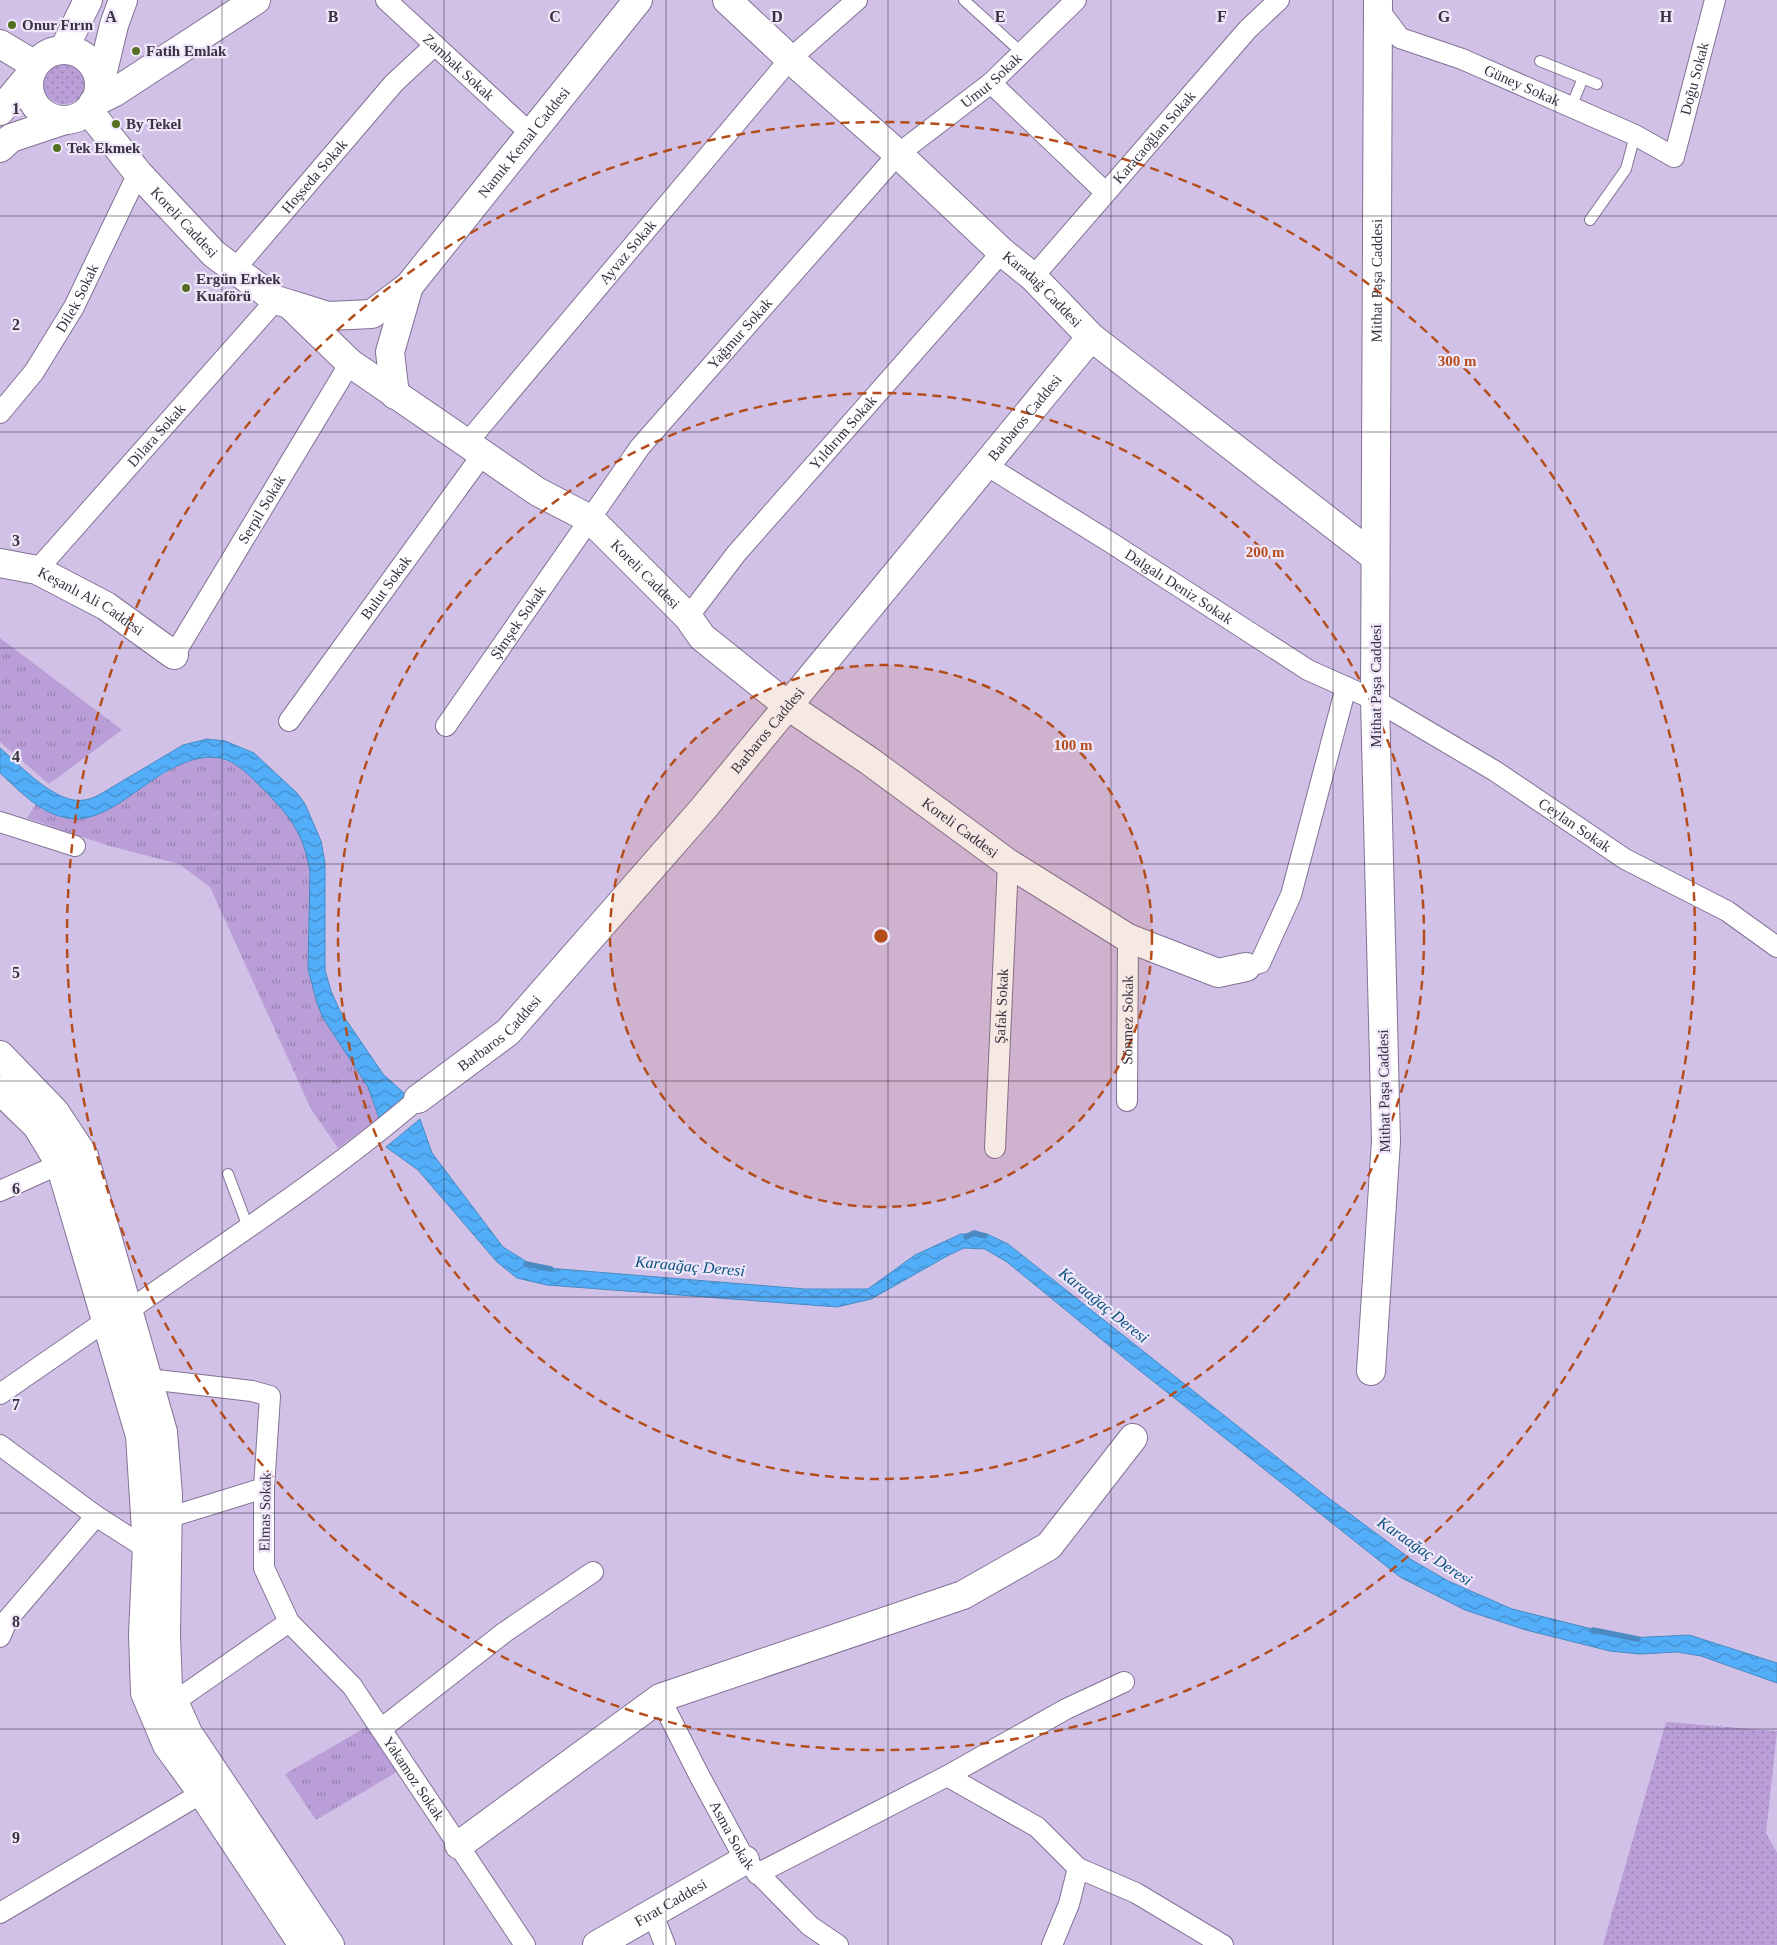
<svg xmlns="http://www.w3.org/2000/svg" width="1777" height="1945" viewBox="0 0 1777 1945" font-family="'Times New Roman',serif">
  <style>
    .grass { fill: url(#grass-dots) }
    .park { fill: url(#park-tufts) }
    .water { fill: url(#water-waves); stroke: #4a89c2 }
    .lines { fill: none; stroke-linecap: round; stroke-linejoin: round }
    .stream { stroke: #4a89c2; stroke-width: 5.5 }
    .lane-casing { stroke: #827295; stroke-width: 12 }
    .street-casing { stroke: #827295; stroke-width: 22 }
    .secondary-casing { stroke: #827295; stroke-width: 30 }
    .lane { stroke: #fff; stroke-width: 10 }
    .street { stroke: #fff; stroke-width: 20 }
    .secondary { stroke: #fff; stroke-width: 28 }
    .grid { fill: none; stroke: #393241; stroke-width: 1; stroke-opacity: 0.55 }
    .ring { fill: none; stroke: #b44d1c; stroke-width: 2.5; stroke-dasharray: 9 6 }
    .poi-dot { fill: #556e20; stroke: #eee6f9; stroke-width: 2 }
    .labels { text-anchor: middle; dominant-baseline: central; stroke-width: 4.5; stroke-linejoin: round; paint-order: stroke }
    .poi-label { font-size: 15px; font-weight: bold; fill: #393241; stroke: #eee6f9; text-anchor: start }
    .street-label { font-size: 15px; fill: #393241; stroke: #eee6f9 }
    .water-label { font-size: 16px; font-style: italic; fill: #09507f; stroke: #eee6f9 }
    .grid-label { font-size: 16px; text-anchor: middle; font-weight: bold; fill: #393241; stroke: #eee6f9; stroke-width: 4.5; stroke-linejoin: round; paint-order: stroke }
    .centre { fill: #b44d1c; stroke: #eee6f9; stroke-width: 2.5 }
    .ring-label { font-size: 15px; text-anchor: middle; font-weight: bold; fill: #b44d1c; stroke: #eee6f9; stroke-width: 4.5; stroke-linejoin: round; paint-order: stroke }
  </style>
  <defs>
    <pattern id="grass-dots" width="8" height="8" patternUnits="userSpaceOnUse" patternTransform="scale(1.25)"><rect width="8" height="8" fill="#b99ed7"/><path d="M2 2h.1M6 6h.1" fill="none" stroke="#9781b0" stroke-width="1.8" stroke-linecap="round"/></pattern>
    <pattern id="park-tufts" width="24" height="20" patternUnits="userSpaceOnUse" patternTransform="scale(1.25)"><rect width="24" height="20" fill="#b99ed7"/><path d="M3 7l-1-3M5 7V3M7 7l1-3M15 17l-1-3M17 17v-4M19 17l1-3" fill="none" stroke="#9781b0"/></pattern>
    <pattern id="water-waves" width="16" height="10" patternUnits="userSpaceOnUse" patternTransform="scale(1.25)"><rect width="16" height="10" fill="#52aef9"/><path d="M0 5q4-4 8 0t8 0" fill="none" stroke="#458ecb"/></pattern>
  </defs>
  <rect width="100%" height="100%" fill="#d2c1e7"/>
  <g class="grass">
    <circle cx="64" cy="83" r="21"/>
    <polygon points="1666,1722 1777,1731 1766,1833 1777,1853 1777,1945 1603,1945"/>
  </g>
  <g class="park">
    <polygon points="0,638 122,730 49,784 0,742"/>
    <path d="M209,757C215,758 222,759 228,761C250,770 284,807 296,828C304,840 307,857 310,872L308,969L317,1003L323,1018L368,1087L379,1118L338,1148L311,1109L210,887L179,864L106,845L27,818L36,804L42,809L62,818L159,777L187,760Z"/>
    <polygon points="370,1725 400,1770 316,1820 285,1774"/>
  </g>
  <g class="water">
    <path d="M207,739L225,741L254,753L297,793L305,804L321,841L325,863V970L331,991L340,1011L383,1074L406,1095L379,1118L368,1087L323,1018L317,1003L308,969L310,872C304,833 289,815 262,788C252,778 241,766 227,760C190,747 150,783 121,802C108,810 92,819 76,819C44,818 22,793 0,773V748C20,765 56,805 84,800C89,800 94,797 99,795L183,745Z"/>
    <polygon points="420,1119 432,1153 503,1247 535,1267 805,1289 868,1289 915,1255 961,1234 987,1234 1008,1244 1322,1493 1412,1560 1448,1581 1512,1609 1628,1638 1689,1635 1777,1663 1777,1683 1701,1656 1677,1652 1640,1654 1610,1651 1526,1630 1465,1610 1400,1577 1134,1366 1007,1262 985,1249 964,1248 949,1255 871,1299 837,1307 547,1285 517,1278 497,1262 418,1170 386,1147"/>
  </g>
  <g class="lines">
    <g class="stream">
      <polyline points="966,1237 974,1233 985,1236"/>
      <polyline points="526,1264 551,1269"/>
      <polyline points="1593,1630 1638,1639"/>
    </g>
    <defs>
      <g id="lane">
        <polyline points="964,0 1022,53"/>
        <polyline points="1540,61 1597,84"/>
        <polyline points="1571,107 1583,78"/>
        <polyline points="1590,220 1626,169 1635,135"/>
        <polyline points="228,1174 248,1227"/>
      </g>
      <g id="street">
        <path id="s1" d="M386,0L531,134"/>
        <path id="s2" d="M1374,7L1379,10L1400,38L1462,59L1635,135L1674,157L1715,0"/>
        <polyline points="991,83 1105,192"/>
        <path id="s3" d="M235,269L394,83L435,45"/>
        <path id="s4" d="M1033,277L1248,29L1279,0"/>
        <path id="s5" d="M0,413L34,372L74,307L138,173"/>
        <path id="s6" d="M466,444L790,59L857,0"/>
        <path id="s7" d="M986,465L1113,544L1308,670L1375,700L1495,771L1625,859L1727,911L1777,947"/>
        <path id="s8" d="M37,570L276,300"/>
        <path id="s9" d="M688,617L736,554L1002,252"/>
        <path id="s10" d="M174,655L350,363"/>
        <path id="s11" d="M289,721L482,455"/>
        <path id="s12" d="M446,726L640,447L898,154L991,83L1076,0"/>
        <polyline points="0,822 75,846"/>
        <polyline points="1246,967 1260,963 1291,895 1346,687"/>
        <path id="s13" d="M1127,1101L1128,938"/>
        <path id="s14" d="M995,1148L1008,863"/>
        <polyline points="0,1191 60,1164"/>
        <path id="s15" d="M148,1379L252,1391L270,1396L264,1488V1568L289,1622L352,1686L525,1945"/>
        <path d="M0,1394L107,1320L128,1311C226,1242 327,1177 418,1099"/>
        <polyline points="0,1445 96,1516 138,1543 147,1546"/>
        <polyline points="167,1518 264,1488"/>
        <polyline points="0,1637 8,1619 96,1516"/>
        <path id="s16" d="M660,1698L699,1775L745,1860L810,1926L838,1945"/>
        <polyline points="174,1702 289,1622"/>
        <polyline points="381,1729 505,1632 593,1572"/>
        <polyline points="947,1776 1037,1827 1078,1868 1069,1904 1052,1945"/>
        <polyline points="1078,1868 1136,1893 1223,1945"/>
        <polyline points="757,1874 947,1776 1066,1709 1124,1682"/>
        <polyline points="0,1913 202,1793"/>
        <polyline points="653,1914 665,1945"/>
      </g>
      <g id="secondary">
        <path id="s17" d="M727,0L790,59L898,154L1002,252L1033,277L1091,337L1375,557"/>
        <polyline points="0,44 35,65"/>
        <polyline points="64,49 88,0"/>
        <circle cx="64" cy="85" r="35"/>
        <polyline points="99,88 114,25 123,0"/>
        <polyline points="93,103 115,92 256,0"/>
        <path id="s18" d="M88,110L138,173L214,254L276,300L289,304L350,363L538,492L590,519L688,617L702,637L788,706L868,760L1008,863L1128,938L1218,973L1246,967"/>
        <polyline points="0,111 30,75"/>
        <polyline points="0,148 11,138 65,120"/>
        <path id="s19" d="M293,305L328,316L372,314L409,286L638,0"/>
        <polyline points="395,395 390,352 409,286"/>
        <path id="s20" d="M0,563L37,570L106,606L174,655"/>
        <polyline points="0,1055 55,1112 84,1156 163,1432 168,1495 166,1635 168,1688 188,1733 330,1945"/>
        <polyline points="0,1090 37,1126 60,1164 140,1436 147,1546 143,1635 145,1693 167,1745 202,1793 303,1945"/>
        <path id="s21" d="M418,1099L508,1032L703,809L1091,337"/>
        <path id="s22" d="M1371,1371L1386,1141L1375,700L1378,0"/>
        <polyline points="459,1845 660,1698 963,1595 1049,1546 1133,1438"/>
        <path id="s23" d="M597,1945L745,1860"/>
      </g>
    </defs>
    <use href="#lane" class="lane-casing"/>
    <use href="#street" class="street-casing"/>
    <use href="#secondary" class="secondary-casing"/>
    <use href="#lane" class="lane"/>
    <use href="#street" class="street"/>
    <use href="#secondary" class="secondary"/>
  </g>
  <path class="grid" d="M222,0V1945M444,0V1945M666,0V1945M888,0V1945M1111,0V1945M1333,0V1945M1555,0V1945M0,216H1777M0,432H1777M0,648H1777M0,864H1777M0,1081H1777M0,1297H1777M0,1513H1777M0,1729H1777"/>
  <circle cx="881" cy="936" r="271" fill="#b44d1c" fill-opacity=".12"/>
  <g class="ring">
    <circle cx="881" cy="936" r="271"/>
    <circle cx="881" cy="936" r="543"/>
    <circle cx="881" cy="936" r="814"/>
  </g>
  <g class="poi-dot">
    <circle cx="12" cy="25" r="5"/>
    <circle cx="136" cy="51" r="5"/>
    <circle cx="116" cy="124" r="5"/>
    <circle cx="57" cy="148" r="5"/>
    <circle cx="186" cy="288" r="5"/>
  </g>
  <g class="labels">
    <g class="poi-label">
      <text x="22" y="25">Onur Fırın</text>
      <text x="146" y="51">Fatih Emlak</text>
      <text x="126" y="124">By Tekel</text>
      <text x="67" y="148">Tek Ekmek</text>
      <text x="196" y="279">Ergün Erkek<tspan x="196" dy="17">Kuaförü</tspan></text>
    </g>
    <g class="street-label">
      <text stroke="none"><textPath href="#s1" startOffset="99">Zambak Sokak</textPath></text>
      <text stroke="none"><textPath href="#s2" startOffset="421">Doğu Sokak</textPath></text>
      <text stroke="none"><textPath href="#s12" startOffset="849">Umut Sokak</textPath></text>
      <text stroke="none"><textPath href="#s2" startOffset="172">Güney Sokak</textPath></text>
      <text stroke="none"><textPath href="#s4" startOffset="185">Karacaoğlan Sokak</textPath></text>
      <text stroke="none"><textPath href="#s19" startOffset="311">Namık Kemal Caddesi</textPath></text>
      <text stroke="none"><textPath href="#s3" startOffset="122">Hoşseda Sokak</textPath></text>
      <text stroke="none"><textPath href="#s18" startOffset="148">Koreli Caddesi</textPath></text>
      <text stroke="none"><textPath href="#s6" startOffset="251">Ayvaz Sokak</textPath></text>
      <text stroke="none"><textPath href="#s22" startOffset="1091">Mithat Paşa Caddesi</textPath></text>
      <text stroke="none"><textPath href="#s17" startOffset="428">Karadağ Caddesi</textPath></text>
      <text stroke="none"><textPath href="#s5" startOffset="139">Dilek Sokak</textPath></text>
      <text stroke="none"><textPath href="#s12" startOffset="491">Yağmur Sokak</textPath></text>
      <text stroke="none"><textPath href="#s21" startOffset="915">Barbaros Caddesi</textPath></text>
      <text stroke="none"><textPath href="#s9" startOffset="241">Yıldırım Sokak</textPath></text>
      <text stroke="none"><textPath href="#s8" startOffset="180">Dilara Sokak</textPath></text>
      <text stroke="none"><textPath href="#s10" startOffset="170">Serpil Sokak</textPath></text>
      <text stroke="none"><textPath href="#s18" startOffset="732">Koreli Caddesi</textPath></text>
      <text stroke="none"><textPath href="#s7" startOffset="228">Dalgalı Deniz Sokak</textPath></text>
      <text stroke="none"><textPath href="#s11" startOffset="165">Bulut Sokak</textPath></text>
      <text stroke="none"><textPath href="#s20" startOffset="100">Keşanlı Ali Caddesi</textPath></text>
      <text stroke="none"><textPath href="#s12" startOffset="126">Şimşek Sokak</textPath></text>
      <text transform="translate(1376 686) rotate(-90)">Mithat Paşa Caddesi</text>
      <text stroke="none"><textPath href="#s21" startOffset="510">Barbaros Caddesi</textPath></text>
      <text stroke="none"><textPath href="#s7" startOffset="691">Ceylan Sokak</textPath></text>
      <text stroke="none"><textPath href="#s18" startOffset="1138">Koreli Caddesi</textPath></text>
      <text stroke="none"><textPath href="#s14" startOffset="142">Şafak Sokak</textPath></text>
      <text stroke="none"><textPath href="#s13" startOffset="81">Sönmez Sokak</textPath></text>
      <text stroke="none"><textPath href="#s21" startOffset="105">Barbaros Caddesi</textPath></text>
      <text transform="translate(1384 1091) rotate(-91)">Mithat Paşa Caddesi</text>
      <text transform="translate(265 1512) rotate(-89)">Elmas Sokak</text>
      <text stroke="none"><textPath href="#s15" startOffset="556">Yakamoz Sokak</textPath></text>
      <text stroke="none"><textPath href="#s16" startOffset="155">Asma Sokak</textPath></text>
      <text stroke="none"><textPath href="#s23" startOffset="85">Fırat Caddesi</textPath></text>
    </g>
    <g class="water-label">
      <text transform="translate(690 1266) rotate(5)">Karaağaç Deresi</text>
      <text transform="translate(1104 1305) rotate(39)">Karaağaç Deresi</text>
      <text transform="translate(1425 1551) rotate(34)">Karaağaç Deresi</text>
    </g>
  </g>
  <g class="grid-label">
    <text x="111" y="22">A</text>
    <text x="333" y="22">B</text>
    <text x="555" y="22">C</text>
    <text x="777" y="22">D</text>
    <text x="1000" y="22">E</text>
    <text x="1222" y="22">F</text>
    <text x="1444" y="22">G</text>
    <text x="1666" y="22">H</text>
    <text x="16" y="114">1</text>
    <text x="16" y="330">2</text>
    <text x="16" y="546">3</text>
    <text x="16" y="762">4</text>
    <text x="16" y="978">5</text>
    <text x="16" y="1194">6</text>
    <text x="16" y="1410">7</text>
    <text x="16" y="1627">8</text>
    <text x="16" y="1843">9</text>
  </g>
  <circle cx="881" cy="936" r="8" class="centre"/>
  <g class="ring-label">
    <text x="1457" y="366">300 m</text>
    <text x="1265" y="557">200 m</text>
    <text x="1073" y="750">100 m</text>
  </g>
</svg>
